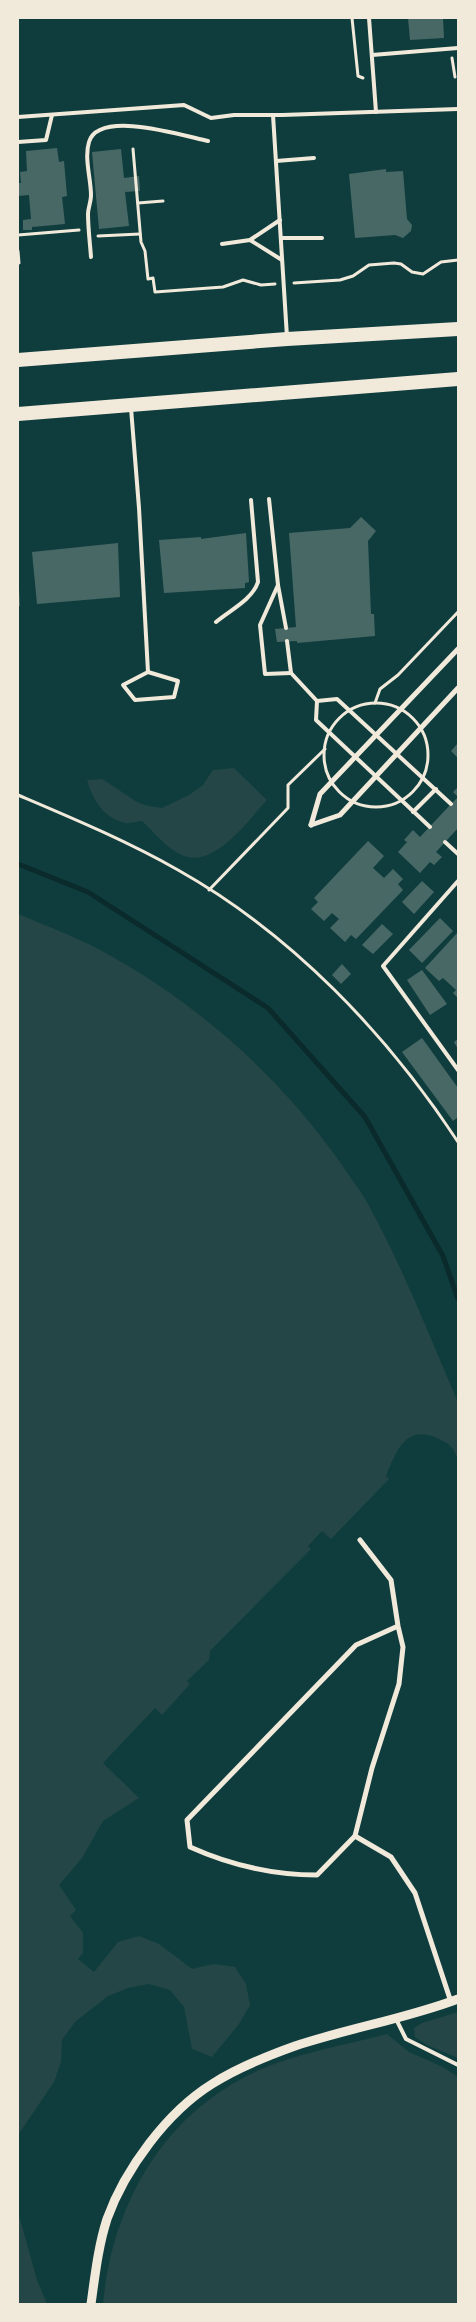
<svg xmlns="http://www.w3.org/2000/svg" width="476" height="2322" viewBox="0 0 476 2322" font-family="Mulish,sans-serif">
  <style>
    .green { fill: #244646 }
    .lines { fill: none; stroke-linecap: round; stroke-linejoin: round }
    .stream { stroke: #0a2a2b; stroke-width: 5 }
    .building { fill: #486865 }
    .path { stroke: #f1e9da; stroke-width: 3 }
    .service { stroke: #f1e9da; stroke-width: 4 }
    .minor { stroke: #f1e9da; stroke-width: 5 }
    .tertiary { stroke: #f1e9da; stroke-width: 9 }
    .trunk { stroke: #f1e9da; stroke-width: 14 }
  </style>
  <rect width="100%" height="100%" fill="#0f3d3e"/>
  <g class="green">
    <path d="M234,768L267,800C248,820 213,872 180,854C165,847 154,832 142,821C137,821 132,824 126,823C104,819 92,799 87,780L102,779L137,802L148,806L162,808L189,795L203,785L213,770Z"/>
    <path d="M18,914C49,927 82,939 111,956C202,1007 283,1080 342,1165C351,1179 362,1192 369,1206C403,1268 429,1335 457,1400L458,1399V1458C451,1445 450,1444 437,1438C405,1424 396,1452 386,1476L389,1479L331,1539L322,1531L308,1546L311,1549L210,1651L209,1660L187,1681L190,1684L162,1715L155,1708L103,1763L139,1798L103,1821L82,1858L59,1885L76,1910L70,1916L83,1933V1953L78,1959L94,1972L118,1942L139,1936L159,1944L192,1969L214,1964L235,1967L246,1984L250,2005L239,2024L212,2057L192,2049L184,2007L170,1990L149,1984L128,1988L108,1996L75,2022L62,2040L61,2062L54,2082L18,2135Z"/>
    <polygon points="458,2012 458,2058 427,2045 415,2037 414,2028 422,2023"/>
    <path d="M387,2034L409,2052L443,2067L458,2077V2304H103C112,2208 160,2119 249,2075C291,2054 341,2046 387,2034Z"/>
    <polygon points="18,2212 37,2280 47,2304 18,2304"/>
  </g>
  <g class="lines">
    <polyline class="stream" points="18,864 88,892 268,1008 365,1117 443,1256 458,1299"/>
  </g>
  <g class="building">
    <polygon points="408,18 443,18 444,38 410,40"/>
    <polygon points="57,148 59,162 64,161 67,196 62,197 65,224 32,227 32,230 23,230 23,220 31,219 29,195 18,196 18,183 21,183 20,172 27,171 26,151"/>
    <polygon points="121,149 124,178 139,176 140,191 125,192 129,226 99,229 92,152"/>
    <polygon points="386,169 386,172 403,171 407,219 412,225 411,231 403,238 395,235 355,238 349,174"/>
    <polygon points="361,517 376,531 368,541 371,614 374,614 375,636 297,643 297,641 277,642 275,629 296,627 289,533 350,528"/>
    <polygon points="246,533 249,582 245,583 245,588 164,593 159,540 201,537 201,539"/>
    <polygon points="118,543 120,597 37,604 32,552"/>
    <polygon points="18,589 19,589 20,606 18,606"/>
    <polygon points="458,743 458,758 451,751"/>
    <polygon points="458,787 458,828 436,852 442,857 434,865 430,862 420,873 398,852 407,842 404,840 413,830 420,837 451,804 458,797 453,792"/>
    <polygon points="368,841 384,856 373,868 384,878 393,869 403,879 398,884 403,890 356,939 351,935 345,942 330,928 339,919 332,913 324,921 311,909 318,902 314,898"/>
    <polygon points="422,881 434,892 414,914 402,902"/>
    <polygon points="440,918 453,931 422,963 409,950"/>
    <polygon points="382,924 393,934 373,954 362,945"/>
    <polygon points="458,932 458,998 453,993 456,990 443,978 439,981 425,968"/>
    <polygon points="342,964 351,974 341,984 332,975"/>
    <polygon points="422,970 447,1004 430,1015 407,980"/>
    <polygon points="422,1038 458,1088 458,1117 453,1121 402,1052"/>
    <polygon points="458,1039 458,1049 454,1042"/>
  </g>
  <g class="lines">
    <g class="path">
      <polyline points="352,18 358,76 363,78"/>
      <polyline points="452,58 455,77"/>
      <polyline points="133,149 141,242 145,251 148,279 153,278 155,292 223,287 243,280 261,285 275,284"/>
      <polyline points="138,203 163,201"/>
      <polyline points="18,235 79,230"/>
      <polyline points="98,236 140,234"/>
      <polyline points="18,251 19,263"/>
      <polyline points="294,283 340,280 353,276 369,265 394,263 401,264 412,272 423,274 441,262 458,260"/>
      <polyline points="375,703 380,689 398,675 458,612"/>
      <circle cx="376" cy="755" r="52"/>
      <path d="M18,795C72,818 127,841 178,870C292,934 387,1034 458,1142"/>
      <polyline points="209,890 288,808 288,785 325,749"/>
    </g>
    <g class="service">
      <polyline points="369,18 376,112"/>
      <polyline points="372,55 458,48"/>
      <polyline points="273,115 287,337"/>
      <polyline points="18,117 184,105 211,118 234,115 282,115 458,109"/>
      <polyline points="18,142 46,140 52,115"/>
      <polyline points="276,161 314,158"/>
      <polyline points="282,238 322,238"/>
      <polyline points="250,240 282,260"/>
      <polyline points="222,244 250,240 280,220"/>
      <path d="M91,257C90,243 88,228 88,214C88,208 91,202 91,195C91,179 84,158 89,142C99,109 184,136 208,141"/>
      <polyline points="131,408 139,508 148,672"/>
      <polyline points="269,499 278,585 260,625 265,674 291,673"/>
      <polyline points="278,585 286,628"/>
      <path d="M216,622C230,610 252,600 258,582L251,500"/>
      <polyline points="287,641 291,673 317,701 316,720 430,827"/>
      <polygon points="148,672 178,681 174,697 135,700 123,685"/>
      <polyline points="317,701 337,699 451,804"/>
      <polyline points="413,812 436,789"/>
      <polyline points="445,842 458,854"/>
      <polyline points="458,881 383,966 458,1070"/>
      <polyline points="396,2019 406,2039 458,2065"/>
    </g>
    <g class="minor">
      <polyline points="311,825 320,794 458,649"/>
      <polyline points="311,825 340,815 458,688"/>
      <path d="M360,1540L391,1580L398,1626L403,1647L399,1684L372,1768L355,1836L317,1875C273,1875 230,1865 190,1847L187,1820L356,1645L398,1626"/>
      <polyline points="355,1836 391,1857 415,1893 451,2002"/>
    </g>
    <path class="tertiary" d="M91,2304C95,2276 98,2247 107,2219C125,2169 167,2112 212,2084C237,2068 267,2056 295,2046C349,2028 405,2019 458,1999"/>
    <g class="trunk">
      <polyline points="18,360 287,339 458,329"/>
      <polyline points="18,414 458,379"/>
    </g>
  </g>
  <rect width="476" height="2322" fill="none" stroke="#f1e9da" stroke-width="38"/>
</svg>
